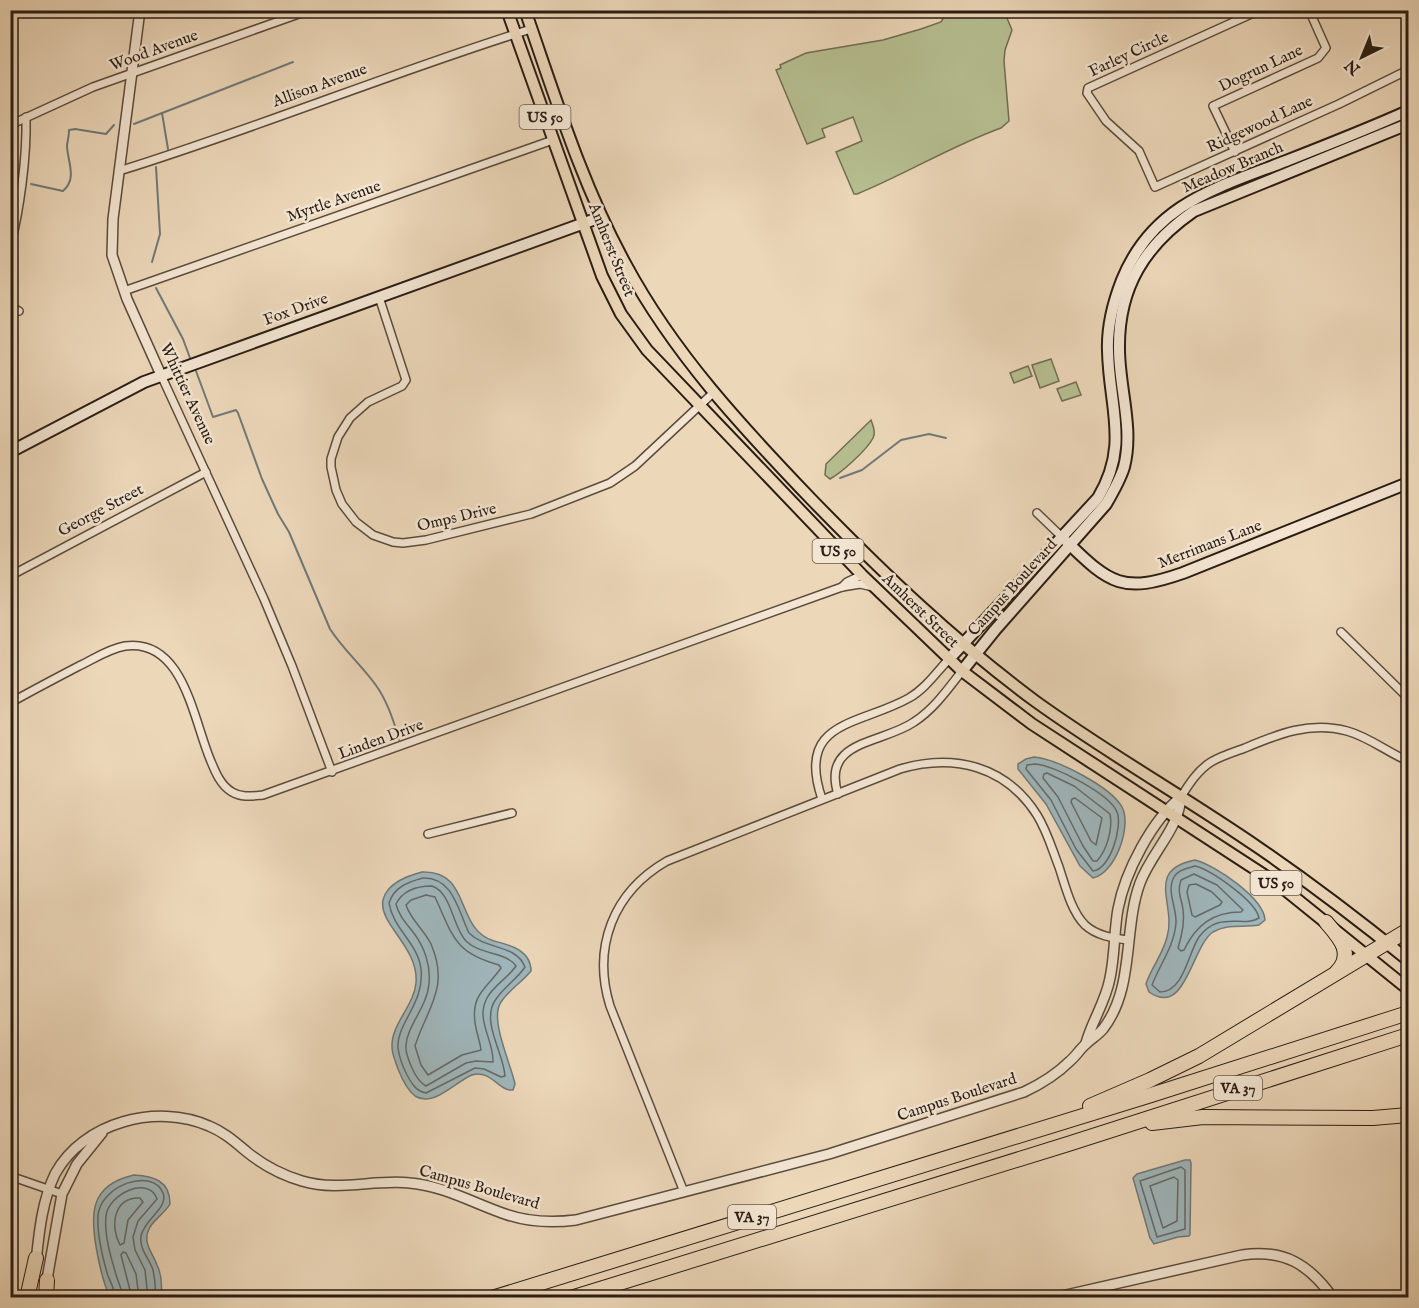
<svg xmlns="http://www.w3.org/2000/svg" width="1419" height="1308" viewBox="0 0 1419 1308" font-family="'IM FELL English',serif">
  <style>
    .green { fill: #b6bf91; stroke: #706e52; stroke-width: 1.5 }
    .water { fill: #9fb6bb; stroke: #707978; stroke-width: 1.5 }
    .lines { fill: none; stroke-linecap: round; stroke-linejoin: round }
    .shore { stroke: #646a68; stroke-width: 1.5 }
    .stream { stroke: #707978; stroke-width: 2 }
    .minor-casing { stroke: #5a4c3d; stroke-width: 10 }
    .tertiary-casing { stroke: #5a4c3d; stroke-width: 12 }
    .secondary-casing { stroke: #2a1d14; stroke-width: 14 }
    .primary-casing { stroke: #2a1d14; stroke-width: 14 }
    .motorway-casing { stroke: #2a1d14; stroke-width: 16 }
    .minor { stroke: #f3e5d2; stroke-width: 7 }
    .tertiary { stroke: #f3e5d2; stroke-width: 9 }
    .secondary { stroke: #f3e5d2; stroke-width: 10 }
    .primary { stroke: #ecd7b9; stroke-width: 10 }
    .motorway { stroke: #ecd7b9; stroke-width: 14 }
    .labels { text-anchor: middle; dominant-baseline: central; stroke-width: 5; stroke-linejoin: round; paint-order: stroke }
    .shield { fill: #f3e5d2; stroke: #66594d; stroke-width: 1.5 }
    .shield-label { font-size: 15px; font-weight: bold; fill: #2a1d14 }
    .street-label { font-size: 16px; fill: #2a1d14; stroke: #f3e5d2 }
  </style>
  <rect width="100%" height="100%" fill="#ecd7b9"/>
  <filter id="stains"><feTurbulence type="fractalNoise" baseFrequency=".00333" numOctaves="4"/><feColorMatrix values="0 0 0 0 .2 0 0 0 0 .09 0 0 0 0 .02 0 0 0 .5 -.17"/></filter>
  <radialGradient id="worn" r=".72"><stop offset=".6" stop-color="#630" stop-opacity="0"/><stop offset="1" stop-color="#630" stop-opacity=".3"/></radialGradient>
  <g class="green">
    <path d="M948,11H1004L1012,30L1005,50L1004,61L1009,121L1001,128C951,146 906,174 857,194H854L836,152L862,141L853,117L822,129L825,137L807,144L776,70L781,68L780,65L806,53L883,40L921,29L941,22Z"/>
    <polygon points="1051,359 1059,381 1040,388 1032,365"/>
    <polygon points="1028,366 1032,376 1014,383 1010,373"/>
    <polygon points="1076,382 1081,395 1062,401 1057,389"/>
    <path d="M871,420C873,426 876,432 873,438C867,450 841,473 830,479L825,475L826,464Z"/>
  </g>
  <g class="water">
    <path d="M1034,757C1057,759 1111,787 1122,807C1132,825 1116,873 1093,878L1080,866L1046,804L1018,769V764L1026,759Z"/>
    <path d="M1195,860C1215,865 1264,898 1265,920L1259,925C1243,928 1228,923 1213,932C1191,947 1186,1018 1149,992L1146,984C1151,968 1163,954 1167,937C1177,905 1144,870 1195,860Z"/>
    <path d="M422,872C472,870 454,929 494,941C510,945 531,950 531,971C522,982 509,990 501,1002C489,1019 511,1064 515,1084L513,1090C499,1092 491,1069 472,1075C456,1081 434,1108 415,1096C407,1090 402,1079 398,1069C396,1062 392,1055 392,1047C391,1024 414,1006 416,983C419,947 378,924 383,900C387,883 407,876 422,872Z"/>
    <polygon points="1185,1160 1190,1160 1191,1163 1190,1234 1189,1236 1178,1237 1154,1244 1150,1238 1133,1178 1137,1174"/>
    <path d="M134,1175C154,1176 170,1181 170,1204C165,1213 153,1220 149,1229C142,1243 153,1253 157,1265C162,1275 162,1287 161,1297H110C103,1283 100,1268 97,1252C90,1215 89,1185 134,1175Z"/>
  </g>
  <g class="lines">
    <g class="shore">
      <path d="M1035,764C1054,765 1110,794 1117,812C1123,826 1110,870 1093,871L1076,849L1051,800L1026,769L1027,765Z"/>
      <path d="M1047,773L1074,786L1110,814C1113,828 1107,850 1097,861H1093L1083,846L1058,797L1043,778L1044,774Z"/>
      <polygon points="1075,798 1102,818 1096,845 1091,841 1071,802 1072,799"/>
      <path d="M1195,866C1211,870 1256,901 1259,918C1243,928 1219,910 1199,937C1188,953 1184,992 1160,992L1152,985C1160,964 1174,947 1176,923C1177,908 1166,891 1174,877C1178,870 1188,868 1195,866Z"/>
      <path d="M1194,874L1217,885L1243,910L1241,912C1213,912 1196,925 1184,950L1181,951L1178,948C1182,935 1185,922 1183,909C1181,897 1177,892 1181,880Z"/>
      <path d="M423,878C453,877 458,910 469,933C486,950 516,944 525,967C517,979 504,987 496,999C480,1021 504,1053 505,1076L501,1077L484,1069L475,1068L426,1093C416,1091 412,1084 407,1075C403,1067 399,1057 398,1048C396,1024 425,1003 421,969C418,943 393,929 389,903C394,887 408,882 423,878Z"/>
      <polygon points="1196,884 1212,892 1222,902 1220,905 1195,917 1192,915 1187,892 1189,885"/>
      <path d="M432,886C452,893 452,926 466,941C480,955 507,952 516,966C508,978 494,985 487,998C475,1020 494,1040 493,1062L476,1061L466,1063L426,1086C419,1082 415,1075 412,1068C409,1061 405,1053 406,1045C407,1026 427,1007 429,984C431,965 424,946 413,932C405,922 399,916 396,904C403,890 418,886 432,886Z"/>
      <path d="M426,895L435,897C453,936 454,953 499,965L501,968C488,987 471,994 475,1022C476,1032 480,1041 481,1050L462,1055L428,1075L421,1065L415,1046C427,1008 450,988 431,944C424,930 411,920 406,905L411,900Z"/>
      <polygon points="1181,1167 1185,1170 1185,1229 1157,1237 1140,1181"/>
      <polygon points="1174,1177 1178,1180 1177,1221 1163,1228 1150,1186"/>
      <path d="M140,1198L143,1202L128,1220L124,1243L120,1245C110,1227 113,1197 140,1198Z"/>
      <path d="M115,1298C115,1290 111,1283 108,1276C103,1259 97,1234 98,1216C100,1185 153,1167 163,1193C169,1208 144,1219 141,1236C139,1249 149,1258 153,1270C155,1279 156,1288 155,1298"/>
      <path d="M123,1298C122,1288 117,1280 115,1271C110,1255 104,1233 106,1216C108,1194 149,1175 157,1199L138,1221L133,1237L135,1250L145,1270L148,1298"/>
      <polyline points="132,1298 121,1255 123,1252 126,1253 136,1274 139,1298"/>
    </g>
    <g class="stream">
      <polyline points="162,113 168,149"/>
      <polyline points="134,124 293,62"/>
      <path d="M31,184L63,191C78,178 67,161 67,145C68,140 69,135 69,130L75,129L106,134L114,125"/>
      <polyline points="152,262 160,234 156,167"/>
      <polyline points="156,288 183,339 190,358"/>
      <path d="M196,371L213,417L236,410L238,413L262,479L278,514L289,532L330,629C343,649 361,665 375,684C387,700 394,721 399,740"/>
      <polyline points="840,478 862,470 901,440 929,434 946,438"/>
    </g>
    <defs>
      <g id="minor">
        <polyline points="1260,10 1088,88 1087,93 1106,121 1139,151 1155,187 1339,104 1408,70"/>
        <polyline points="10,125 93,87 310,10"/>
        <polyline points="1235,152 1213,106 1318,58 1326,48 1309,10"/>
        <path d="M119,171C258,128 393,72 531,29"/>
        <path d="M10,248C20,209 27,157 26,117"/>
        <polyline points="124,291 553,140"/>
        <polyline points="379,297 406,380 402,386 368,402 350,418 338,437 331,459 331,467 336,490 342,504 356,522 373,535 393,542 403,543 426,540 531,514 610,483 635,466 713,393"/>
        <polyline points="10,306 19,311"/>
        <polyline points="161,375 264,599 292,666 332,772"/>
        <polyline points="1037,513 1062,537"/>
        <polyline points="10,576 206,472"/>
        <polyline points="842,587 847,582 862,575"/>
        <polyline points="1341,632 1408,698"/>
        <path d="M10,703C33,690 56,678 79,666C94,659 108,649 125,646C183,638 193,718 210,759C215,771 220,785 232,792C242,798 252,796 263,795L842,587L860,584L873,587"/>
        <path d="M838,794C821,740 882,744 914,722C934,709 948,689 962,671"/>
        <path d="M1181,797C1189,784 1198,770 1211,762C1221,756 1234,752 1245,748C1278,734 1310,721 1347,731C1369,737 1387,752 1408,761"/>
        <path d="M822,799C795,720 859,726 909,698C925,689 936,673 949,659"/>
        <polyline points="428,834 512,813"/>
        <polyline points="10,1176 62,1194"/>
        <path d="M684,1192L610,1006C592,947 613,892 667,861L900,769C954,753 1006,766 1037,815C1047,831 1052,849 1059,867C1065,885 1071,911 1085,925C1097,936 1113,938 1128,940"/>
      </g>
      <g id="tertiary">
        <polyline points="140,10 113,219 112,255 127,299 161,375"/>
        <path d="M1086,1043C1092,1021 1106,1001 1110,978C1115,955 1114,931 1118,909C1125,872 1152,820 1181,797"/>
        <path d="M36,1262C39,1233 42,1201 55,1174C83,1122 157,1103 209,1126C224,1132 235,1142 247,1152C263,1165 282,1175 302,1181C339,1192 374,1179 410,1183C444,1186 473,1203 505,1214C528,1222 552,1223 576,1220L829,1154L1024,1092C1041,1084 1057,1074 1070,1061C1076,1056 1080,1049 1086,1044C1091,1039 1098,1035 1103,1029C1135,988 1123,929 1140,883C1151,853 1179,829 1181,797"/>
        <polyline points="46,1285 62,1194 77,1164 102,1133"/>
        <path d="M1053,1298L1242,1255C1284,1249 1309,1264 1333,1298"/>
      </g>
      <g id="secondary">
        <polyline points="10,452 144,382 601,217"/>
        <path d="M1067,542C1110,584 1123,594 1183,573L1408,483"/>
        <path d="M949,659L1098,498C1130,445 1109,407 1108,351C1107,326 1113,303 1122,280C1153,204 1216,188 1286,161C1327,145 1368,129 1408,111"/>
        <path d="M962,671L995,630L1106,504C1113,492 1120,480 1124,467C1134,428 1119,388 1119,349C1118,287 1145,245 1194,211L1408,124"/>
      </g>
      <g id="primary">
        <polyline points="507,10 602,276 621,314 647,350 862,575 962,671 1032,724 1278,884 1408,989"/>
        <path d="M525,10C555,96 582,185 626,265C674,354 742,427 812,500C882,572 954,641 1035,701C1107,753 1185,797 1259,848C1310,883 1360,921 1408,960"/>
      </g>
      <g id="motorway">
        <path d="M1326,922C1340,938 1355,954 1336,973"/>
        <polyline points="1090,1106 1150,1080 1199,1056 1408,930"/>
        <polyline points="1152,1123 1203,1117 1373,1118 1408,1115"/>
        <polyline points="27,1298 36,1258"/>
        <polyline points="46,1298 47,1280"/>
        <polyline points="492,1298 1151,1095 1408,1013"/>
        <polyline points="571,1298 1068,1144 1408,1035"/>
      </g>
    </defs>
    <use href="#minor" class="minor-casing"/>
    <use href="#tertiary" class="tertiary-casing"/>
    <use href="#secondary" class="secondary-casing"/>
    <use href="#primary" class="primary-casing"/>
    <use href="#motorway" class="motorway-casing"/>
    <use href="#minor" class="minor"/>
    <use href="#tertiary" class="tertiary"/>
    <use href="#secondary" class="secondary"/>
    <use href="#primary" class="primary"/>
    <use href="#motorway" class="motorway"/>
  </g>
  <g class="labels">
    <g class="shield">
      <rect x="519.5" y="105" width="51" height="24" rx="4.5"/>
      <rect x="812.5" y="539" width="51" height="24" rx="4.5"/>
      <rect x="1250.5" y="871" width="51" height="24" rx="4.5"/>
      <rect x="1214" y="1076" width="48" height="24" rx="4.5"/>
      <rect x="728" y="1205" width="48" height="24" rx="4.5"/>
    </g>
    <g class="shield-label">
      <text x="545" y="117">US 50</text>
      <text x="838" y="551">US 50</text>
      <text x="1276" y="883">US 50</text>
      <text x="1238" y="1088">VA 37</text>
      <text x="752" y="1217">VA 37</text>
    </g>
    <g class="street-label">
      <text transform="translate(154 51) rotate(-20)">Wood Avenue</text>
      <text transform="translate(1129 55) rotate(-25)">Farley Circle</text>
      <text transform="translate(1261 69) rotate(-25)">Dogrun Lane</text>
      <text transform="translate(320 86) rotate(-20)">Allison Avenue</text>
      <text transform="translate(1260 125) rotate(-25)">Ridgewood Lane</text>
      <text transform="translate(1233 168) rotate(-23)">Meadow Branch</text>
      <text transform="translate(334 202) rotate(-19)">Myrtle Avenue</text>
      <text transform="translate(611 250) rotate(68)">Amherst Street</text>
      <text transform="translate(296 310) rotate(-20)">Fox Drive</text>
      <text transform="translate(187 394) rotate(65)">Whittier Avenue</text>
      <text transform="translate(101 511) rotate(-28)">George Street</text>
      <text transform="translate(457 518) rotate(-13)">Omps Drive</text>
      <text transform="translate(1210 545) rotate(-21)">Merrimans Lane</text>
      <text transform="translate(1013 588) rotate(-48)">Campus Boulevard</text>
      <text transform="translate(920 611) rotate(44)">Amherst Street</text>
      <text transform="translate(381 740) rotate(-20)">Linden Drive</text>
      <text transform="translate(957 1098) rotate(-18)">Campus Boulevard</text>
      <text transform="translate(479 1188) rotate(16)">Campus Boulevard</text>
    </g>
  </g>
  <rect width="1419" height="1308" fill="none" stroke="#ecd7b9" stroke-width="36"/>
  <rect x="12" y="12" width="1395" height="1284" fill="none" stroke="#2a1d14" stroke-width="3"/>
  <rect x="18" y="18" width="1383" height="1272" fill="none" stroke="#2a1d14" stroke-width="1.5"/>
  <g transform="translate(1362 57) rotate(223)" stroke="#f3e5d2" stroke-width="4.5" paint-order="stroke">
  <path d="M0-4.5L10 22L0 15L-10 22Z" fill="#2a1d14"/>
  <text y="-9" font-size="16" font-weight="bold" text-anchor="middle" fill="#2a1d14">N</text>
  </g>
  <rect width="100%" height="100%" filter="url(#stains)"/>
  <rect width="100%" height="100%" fill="url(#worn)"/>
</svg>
